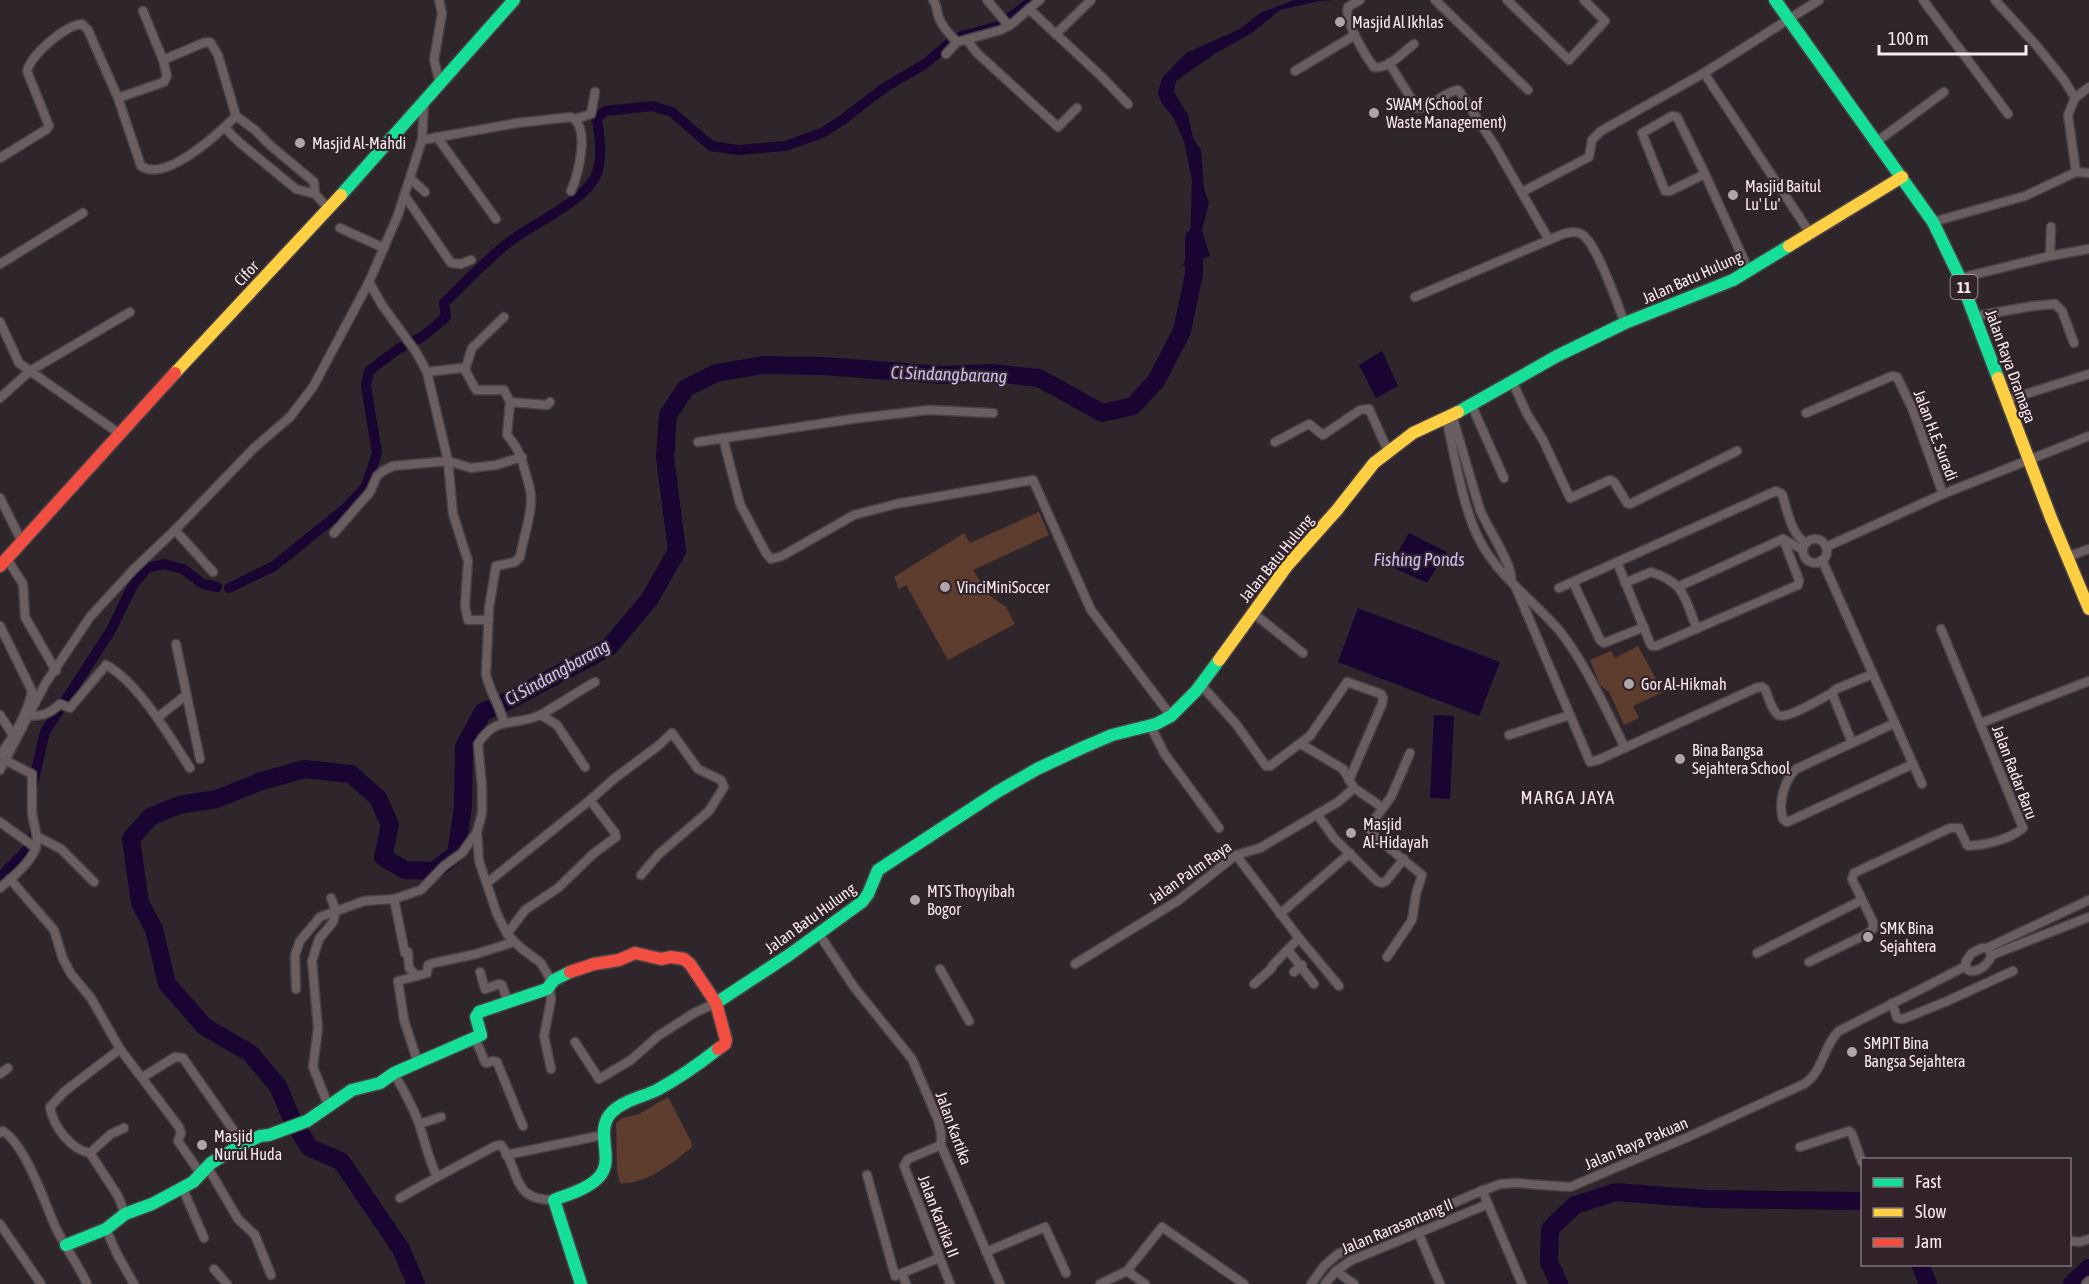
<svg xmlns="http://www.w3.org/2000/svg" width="2089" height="1284" viewBox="0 0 2089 1284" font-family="'Asap Condensed',sans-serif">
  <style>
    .green { fill: #5e3c2e }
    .water { fill: #190432 }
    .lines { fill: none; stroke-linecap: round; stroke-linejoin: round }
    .canal { stroke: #190432; stroke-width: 10 }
    .river { stroke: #190432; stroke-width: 18 }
    .street-casing { stroke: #494246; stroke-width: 11 }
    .fast-casing { stroke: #494246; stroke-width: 15 }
    .slow-casing { stroke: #494246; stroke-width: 15 }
    .jam-casing { stroke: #494246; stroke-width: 15 }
    .street { stroke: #6a5e60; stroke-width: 8 }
    .fast { stroke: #16e098; stroke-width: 12 }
    .slow { stroke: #ffcf43; stroke-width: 12 }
    .jam { stroke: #f24e42; stroke-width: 12 }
    .poi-dot { fill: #b0a6aa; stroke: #32232a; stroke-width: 2 }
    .labels { text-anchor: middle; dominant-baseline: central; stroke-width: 4.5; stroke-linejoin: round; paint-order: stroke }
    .shield { fill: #32232a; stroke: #bbafb4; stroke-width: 1.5 }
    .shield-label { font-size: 15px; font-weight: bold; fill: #f6ebef }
    .poi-label { font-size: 16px; fill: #f6ebef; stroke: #32232a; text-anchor: start }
    .street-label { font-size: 16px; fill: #f6ebef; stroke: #32232a }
    .water-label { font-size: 18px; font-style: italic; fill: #ccbef2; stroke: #32232a }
    .neighbourhood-label { font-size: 18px; letter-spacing: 1.5px; fill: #f6ebef; stroke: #32232a }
  </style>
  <rect width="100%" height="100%" fill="#2e262a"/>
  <g class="green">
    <polygon points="1039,512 1049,535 973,570 989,595 1006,607 1015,624 948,660 906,585 899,589 894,577 964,533 970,543"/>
    <polygon points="1638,646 1663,692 1633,706 1639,718 1624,725 1609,692 1600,685 1590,660 1611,651 1615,658"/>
    <path d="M668,1097L691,1141L692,1147C674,1162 644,1186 620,1183L617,1171L616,1123L622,1118L639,1114Z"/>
  </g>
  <g class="water">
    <polygon points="1294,0 1336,0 1319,1 1280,10 1252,33 1216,53 1176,81 1174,92 1188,115 1193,138 1201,150 1204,189 1209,203 1202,230 1210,256 1183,266 1190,245 1192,180 1184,141 1173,117 1161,102 1158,93 1162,78 1186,53 1240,29 1260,13"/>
    <polygon points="1382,351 1398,386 1376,398 1359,365"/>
    <polygon points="1409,533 1447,552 1427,583 1390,566"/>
    <polygon points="1358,608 1500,662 1479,716 1338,662"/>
    <polygon points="1434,715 1454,716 1450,799 1430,798"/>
  </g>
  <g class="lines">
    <g class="canal">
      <path d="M229,588L274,566L346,508L366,486L377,453L366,386L369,371L398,349L422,337L446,317L444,303C465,283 485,261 508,243C531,224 587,201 597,173C603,157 599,135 597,118L605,111L652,106L672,112L711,146L739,150L785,146L822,133L841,121L884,88L925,64L953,40L962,36L999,26L1033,0"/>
      <polyline points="33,784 45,732 111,630 133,585 147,568 164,564 183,569 203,584 217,587"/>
      <polyline points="0,877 34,843 33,838"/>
    </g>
    <g class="river">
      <polyline points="1920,1264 1928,1284"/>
      <polyline points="416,1284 401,1249 341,1161 310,1148 293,1122 278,1086 250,1053 205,1027 167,984 154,929 140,903 131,839 150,817 179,805 217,799 259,782 304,769 351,774 378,798 390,825 383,857 405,870 434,871 456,854 463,807 464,747 483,712 508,701 609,647 649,600 677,551 665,457 668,415 686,388 716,373 763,365 823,366 943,375 992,373 1039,378 1102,413 1133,406 1156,381 1182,331 1194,274 1194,238"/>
      <polyline points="1559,1284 1549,1262 1550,1229 1575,1205 1616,1192 1706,1199 1862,1201"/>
      <polyline points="2072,1284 2089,1268"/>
    </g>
    <defs>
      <g id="street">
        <polyline points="439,0 442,13 434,60 440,84"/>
        <path d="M933,0C938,6 936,11 939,18C942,27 951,36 957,42"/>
        <polyline points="987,0 1009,26"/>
        <path d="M1360,0L1348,7C1343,19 1366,57 1374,67C1388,70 1403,52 1414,44"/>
        <polyline points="1435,0 1528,90"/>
        <polyline points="1507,0 1569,60 1605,21 1584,0"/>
        <polyline points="1923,0 2008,114"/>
        <polyline points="1995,0 2036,45 2064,80 2075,98"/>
        <polyline points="1029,9 1040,0"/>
        <polyline points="143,11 163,60 203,43 210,42 218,55 236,116 255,130 271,146 314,182 315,194 329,209"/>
        <polyline points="1056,34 1091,0"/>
        <polyline points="967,40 977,53 1058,127 1077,108"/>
        <polyline points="946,54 957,42 1001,30 1013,23 1029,9 1101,76 1128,104"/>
        <path d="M163,60L167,76L164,82L118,98L141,166C166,183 219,133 236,116"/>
        <path d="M1389,63L1417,108C1432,108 1443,92 1458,90L1460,92L1495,146L1549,240"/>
        <polyline points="1295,71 1355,35"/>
        <polyline points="1704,73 1810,233"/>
        <polyline points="575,119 591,114 595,92"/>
        <polyline points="225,128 240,143 296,189 315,194"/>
        <polyline points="437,137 496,219"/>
        <path d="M422,140L517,123L571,117C591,127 578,175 571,191"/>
        <polyline points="1875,143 1944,92"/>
        <path d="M0,158L47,129L49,126L27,71C32,54 64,26 82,24L88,30L118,98"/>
        <polyline points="2076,172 2068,115 2075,98 2089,87"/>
        <polyline points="1705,174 1677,117 1672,116 1642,133 1665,191 1670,191 1705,174 1749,271"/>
        <polyline points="410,178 425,192"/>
        <polyline points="1522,192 1589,157 1592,140 1601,131 1704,73 1819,0"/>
        <polyline points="405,196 451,263 461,264 471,260"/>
        <polyline points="1933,222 2025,196 2076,172 2089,173"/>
        <polyline points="340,228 384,248"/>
        <polyline points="2050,256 2051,227"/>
        <polyline points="0,264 83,213"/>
        <polyline points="1960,278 2050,256 2089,249"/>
        <polyline points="369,282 382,305 416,352 427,372 448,461 453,514 468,561 465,606 468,620 489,620"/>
        <path d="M1415,297L1563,234C1571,232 1579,230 1585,237C1599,250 1617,304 1625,323"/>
        <polyline points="1975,316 2033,306 2055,304 2062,311 2074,343"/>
        <polyline points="0,322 19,363 30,371 0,398"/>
        <polyline points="465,370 472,348 504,317"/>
        <path d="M427,372L461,368L465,370L476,390H504L510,402L507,435C516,445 521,454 524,468C527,477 530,487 531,496C532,516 523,538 520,557L515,562L496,566L489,608L486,674C489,691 500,705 504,723"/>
        <polyline points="1512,381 1527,414 1543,440 1570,498 1610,480 1614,482 1627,503 1630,504 1737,451"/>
        <polyline points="2007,400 2089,374"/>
        <polyline points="510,402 547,405 550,402"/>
        <polyline points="1471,404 1504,478"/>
        <polyline points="1806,413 1892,376 1897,377 1912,408 1943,494"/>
        <path d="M1452,415L1480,510C1487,527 1514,567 1511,580"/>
        <path d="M1446,418C1455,455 1462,507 1480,541C1499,577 1532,599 1558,629C1583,659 1608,713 1625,748"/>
        <polyline points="120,434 30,371 130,312"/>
        <polyline points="723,438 740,504 766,553 771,559 782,556 854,515 896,504 1033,480 1091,610 1171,716"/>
        <polyline points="698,442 852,419 928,410 993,413"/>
        <polyline points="1275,442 1309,424 1323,435 1360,410 1369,409 1388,451"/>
        <polyline points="0,498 22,542"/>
        <polyline points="175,530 213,572"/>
        <polyline points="334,533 370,492 377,476 383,471 393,466 448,461 471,468 496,465 522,457"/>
        <circle cx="1815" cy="551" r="12"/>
        <polyline points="1826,547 1943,494 2089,436"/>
        <polyline points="2067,557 2089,549"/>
        <polyline points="7,559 23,584 25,617 56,671"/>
        <polyline points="1822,560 1922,784"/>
        <polyline points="1617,562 1650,643 1652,646 1656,646 1798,585 1799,580 1783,539"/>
        <polyline points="1573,582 1600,640 1604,643 1644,627"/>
        <path d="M1625,583L1651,572C1686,583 1684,598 1697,629"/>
        <polyline points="1680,586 1783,539 1803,550"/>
        <path d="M1516,588L1590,762L1598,760L1756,688L1762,687L1765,689C1768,696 1772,711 1778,715C1787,720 1822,698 1832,693"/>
        <path d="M1559,588L1776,491L1782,494C1787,509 1791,535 1806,543"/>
        <polyline points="1252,612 1303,653"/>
        <path d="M0,626L32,691C28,712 14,737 0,755"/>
        <polyline points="176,644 200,759"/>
        <polyline points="1201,685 1236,724 1266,766 1270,766 1310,736 1347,682 1381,694 1383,698 1382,704 1349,780"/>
        <polyline points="0,715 13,735"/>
        <path d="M30,715C42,717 50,713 60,704L70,708L106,665C138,682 170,737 190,768"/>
        <polyline points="541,715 557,725 585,767"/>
        <polyline points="157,718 186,695"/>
        <path d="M1895,723L1796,769C1784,781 1778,803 1783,819L1787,822L1792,820L1913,764"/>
        <polyline points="1981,723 2089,681"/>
        <polyline points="1151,727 1164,753 1219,828"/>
        <polyline points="1509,735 1570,715"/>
        <polyline points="1852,743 1832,693 1836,689 1873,674"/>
        <polyline points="1301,744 1343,769 1354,788 1383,808"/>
        <polyline points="0,770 45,684 90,617 134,569 175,530 254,448 290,417 313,387 369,282 398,215 422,140 424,103"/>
        <polyline points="1317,814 1334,838 1377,881 1382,883 1386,881 1404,859"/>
        <polyline points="0,822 36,848"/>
        <polyline points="38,837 61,849 94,882"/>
        <polyline points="1236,855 1299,938 1339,986"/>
        <polyline points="10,879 54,930 63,959 71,974 91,998 120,1049 179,1127 181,1133 178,1141 200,1173"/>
        <polyline points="487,883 590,800 615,778 658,746 672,733 698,769 721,780 724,787 709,811 659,854 641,875"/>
        <path d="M0,888C12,878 29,864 35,850C40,838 33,824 32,812C32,800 32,787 32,774L5,760"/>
        <polyline points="394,899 405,953 408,952 409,968 417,976 398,981 404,1020 418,1063"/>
        <polyline points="1280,914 1350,853"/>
        <polyline points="507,934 525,910 558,888 593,854 616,837 615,833 590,800"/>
        <polyline points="819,934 854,987 912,1059 938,1120 941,1132 941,1145 1000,1284"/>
        <path d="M1982,948H1987L1992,955C1988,964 1978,974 1968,970L1966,966V961L1972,953Z"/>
        <polyline points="1987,948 2089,900"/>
        <polyline points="1288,950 1314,984"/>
        <polyline points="1757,953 1862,900"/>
        <polyline points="1992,955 2089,917"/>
        <polyline points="1387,957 1412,920 1416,894 1422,875 1372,834 1369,827 1391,797 1410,753"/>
        <path d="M1809,962L1867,934L1873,929V922L1852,879L1854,873L1950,828H1959L1967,845L1969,846C1986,845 2011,839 2023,828L1941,629"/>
        <polyline points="1075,964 1179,900 1236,855 1260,848 1338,802 1354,788"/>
        <polyline points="940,969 969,1021"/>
        <polyline points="480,972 485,989 499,984 502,985 508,1003"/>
        <polyline points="1294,972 1302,965"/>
        <polyline points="417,976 427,973 428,965 434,963 476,954 514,942"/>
        <polyline points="1254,984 1272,968 1272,966 1299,938"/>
        <polyline points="296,989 295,955 300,941 320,917 364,901 394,899 421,890 444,866 462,853 477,832"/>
        <polyline points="1892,1003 1897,1018 1903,1019 1945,1002 2013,971"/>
        <polyline points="474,1036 485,1062 486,1063 493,1061 497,1062 523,1126"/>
        <polyline points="575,1042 599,1079 631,1060 658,1036 694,1013 716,1003"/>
        <path d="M120,1049L65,1091L50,1107C53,1126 71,1150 90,1153L118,1196L125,1214"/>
        <path d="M551,1069L544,1036L551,1000L549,977L541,963L521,948L507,934L497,914L479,861L477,832L482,813V787L478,744C497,713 516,728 542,714C560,704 577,692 595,682"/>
        <path d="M394,1073C403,1090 413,1106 419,1124C425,1142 429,1160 437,1177L495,1146L501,1145C521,1171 510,1200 554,1200"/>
        <polyline points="0,1074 8,1068"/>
        <polyline points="143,1077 175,1057 183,1058 243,1144"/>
        <polyline points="328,1105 313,1067 318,1028 312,961 319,939 333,922 336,911 331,898"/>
        <polyline points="419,1124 441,1117"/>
        <path d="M0,1133L3,1131C26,1146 44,1201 55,1226C64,1246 78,1264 87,1284"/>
        <polyline points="941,1145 908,1159 904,1166 950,1284"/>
        <polyline points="1800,1147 1849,1131 1852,1134 1862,1162"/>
        <polyline points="90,1153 111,1134 124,1128"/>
        <polyline points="506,1155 603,1135"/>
        <polyline points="207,1166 238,1219 255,1235 271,1275"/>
        <polyline points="867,1175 895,1276 939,1258"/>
        <polyline points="182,1187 204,1238"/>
        <polyline points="1482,1190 1522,1284"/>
        <polyline points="400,1198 437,1177"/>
        <polyline points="0,1224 41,1284"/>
        <polyline points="106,1229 117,1254 134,1284"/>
        <polyline points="1418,1232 1440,1284"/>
        <polyline points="2070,1241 2080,1242 2089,1239"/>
        <polyline points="986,1252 1045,1227 1066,1273"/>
        <polyline points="214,1269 227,1284"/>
        <polyline points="1127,1271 1145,1284"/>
        <polyline points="1336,1271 1354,1284"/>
        <polyline points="902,1274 906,1284"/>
        <polyline points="1100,1284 1127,1271 1162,1227 1244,1284"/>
        <path d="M1311,1284L1324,1266L1338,1254L1474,1194L1500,1184L1515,1183L1570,1187L1688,1137L1804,1084C1823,1072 1823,1046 1839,1031L1966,966"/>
        <polyline points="1325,1284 1336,1271 1350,1261 1488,1204"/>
        <polyline points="2086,1284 2089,1281"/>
      </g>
      <g id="fast">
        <polyline points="1775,0 1933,222 1960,278 1998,378"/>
        <polyline points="341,195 514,0"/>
        <polyline points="1458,412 1557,356 1625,323 1733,280 1789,246"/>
        <polyline points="716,1003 789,955 862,902 868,894 878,870 997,792 1037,769 1084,747 1112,735 1156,724 1171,716 1196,691 1219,660"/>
        <polyline points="66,1245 106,1229 125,1214 152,1204 193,1182 211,1163 243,1144 260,1136 269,1135 307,1121 352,1090 380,1083 394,1073 481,1035 476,1017 479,1012 547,989 554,980 570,972"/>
        <path d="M581,1284L554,1200C569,1194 588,1189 599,1177C616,1159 593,1131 612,1112C624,1100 643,1097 657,1090C679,1078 699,1064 718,1049"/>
      </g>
      <g id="slow">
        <polyline points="1789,246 1902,177"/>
        <polyline points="175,373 341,195"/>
        <polyline points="1998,378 2051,518 2089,609"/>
        <polyline points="1219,660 1287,566 1337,510 1374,463 1413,433 1458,412"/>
      </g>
      <g id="jam">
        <polyline points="0,566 175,373"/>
        <polyline points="570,972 594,964 619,960 635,953 661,959 671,957 684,959 690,964 716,1003 726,1040 725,1044 718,1049"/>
      </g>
    </defs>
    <use href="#street" class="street-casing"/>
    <use href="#fast" class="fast-casing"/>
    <use href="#slow" class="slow-casing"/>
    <use href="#jam" class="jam-casing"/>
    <use href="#street" class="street"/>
    <use href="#fast" class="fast"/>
    <use href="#slow" class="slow"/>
    <use href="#jam" class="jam"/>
  </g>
  <g class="poi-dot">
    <circle cx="1340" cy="22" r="6"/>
    <circle cx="1374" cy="113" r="6"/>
    <circle cx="300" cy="143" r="6"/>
    <circle cx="1733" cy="195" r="6"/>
    <circle cx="945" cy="587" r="6"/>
    <circle cx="1629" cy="684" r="6"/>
    <circle cx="1680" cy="759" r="6"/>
    <circle cx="1351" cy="833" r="6"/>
    <circle cx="915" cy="900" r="6"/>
    <circle cx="1868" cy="937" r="6"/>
    <circle cx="1852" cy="1052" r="6"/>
    <circle cx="202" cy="1145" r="6"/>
  </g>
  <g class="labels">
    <rect class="shield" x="1950.5" y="275" width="27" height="24" rx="4.5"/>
    <g class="shield-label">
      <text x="1964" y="287">11</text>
    </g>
    <g class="poi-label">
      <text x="1352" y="22">Masjid Al Ikhlas</text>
      <text x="1386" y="104">SWAM (School of<tspan x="1386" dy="18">Waste Management)</tspan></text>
      <text x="312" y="143">Masjid Al-Mahdi</text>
      <text x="1745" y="186">Masjid Baitul<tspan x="1745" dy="18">Lu' Lu'</tspan></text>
      <text x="957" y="587">VinciMiniSoccer</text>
      <text x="1641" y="684">Gor Al-Hikmah</text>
      <text x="1692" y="750">Bina Bangsa<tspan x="1692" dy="18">Sejahtera School</tspan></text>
      <text x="1363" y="824">Masjid<tspan x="1363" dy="18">Al-Hidayah</tspan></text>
      <text x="927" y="891">MTS Thoyyibah<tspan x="927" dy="18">Bogor</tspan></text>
      <text x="1880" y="928">SMK Bina<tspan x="1880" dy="18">Sejahtera</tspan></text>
      <text x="1864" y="1043">SMPIT Bina<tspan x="1864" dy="18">Bangsa Sejahtera</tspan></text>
      <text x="214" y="1136">Masjid<tspan x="214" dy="18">Nurul Huda</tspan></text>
    </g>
    <g class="street-label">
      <text transform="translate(246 273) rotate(-47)">Cifor</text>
      <text transform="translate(1692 277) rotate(-24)">Jalan Batu Hulung</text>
      <text transform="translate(2011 366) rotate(70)">Jalan Raya Dramaga</text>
      <text transform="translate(1936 435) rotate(69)">Jalan H.E. Suradi</text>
      <text transform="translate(1276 558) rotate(-51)">Jalan Batu Hulung</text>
      <text transform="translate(2015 772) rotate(69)">Jalan Radar Baru</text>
      <text transform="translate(1190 872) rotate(-35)">Jalan Palm Raya</text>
      <text transform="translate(810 918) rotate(-36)">Jalan Batu Hulung</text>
      <text transform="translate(954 1128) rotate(70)">Jalan Kartika</text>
      <text transform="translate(1636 1143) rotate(-23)">Jalan Raya Pakuan</text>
      <text transform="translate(939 1216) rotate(69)">Jalan Kartika II</text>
      <text transform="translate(1397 1226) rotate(-23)">Jalan Rarasantang II</text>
    </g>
    <g class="water-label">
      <text transform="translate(949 374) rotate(2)">Ci Sindangbarang</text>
      <text x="1419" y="559">Fishing Ponds</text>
      <text transform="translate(557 672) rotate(-29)">Ci Sindangbarang</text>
    </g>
    <g class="neighbourhood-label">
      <text x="1568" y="797">MARGA JAYA</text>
    </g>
  </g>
  <rect x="1861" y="1158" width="210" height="108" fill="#32232a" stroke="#807379" stroke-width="1.5"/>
  <rect x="1873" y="1178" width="30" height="9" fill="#16e098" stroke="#807379" stroke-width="1.5"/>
  <text x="1915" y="1188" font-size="18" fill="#f6ebef">Fast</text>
  <rect x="1873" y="1208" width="30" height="9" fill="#ffcf43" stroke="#807379" stroke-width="1.5"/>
  <text x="1915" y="1218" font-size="18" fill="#f6ebef">Slow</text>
  <rect x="1873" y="1238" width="30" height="9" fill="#f24e42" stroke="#807379" stroke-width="1.5"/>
  <text x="1915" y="1248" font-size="18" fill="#f6ebef">Jam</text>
  <path d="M1879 45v9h147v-9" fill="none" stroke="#f6ebef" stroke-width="3"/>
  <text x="1888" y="45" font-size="18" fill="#f6ebef" stroke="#32232a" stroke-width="4.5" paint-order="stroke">100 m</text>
</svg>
